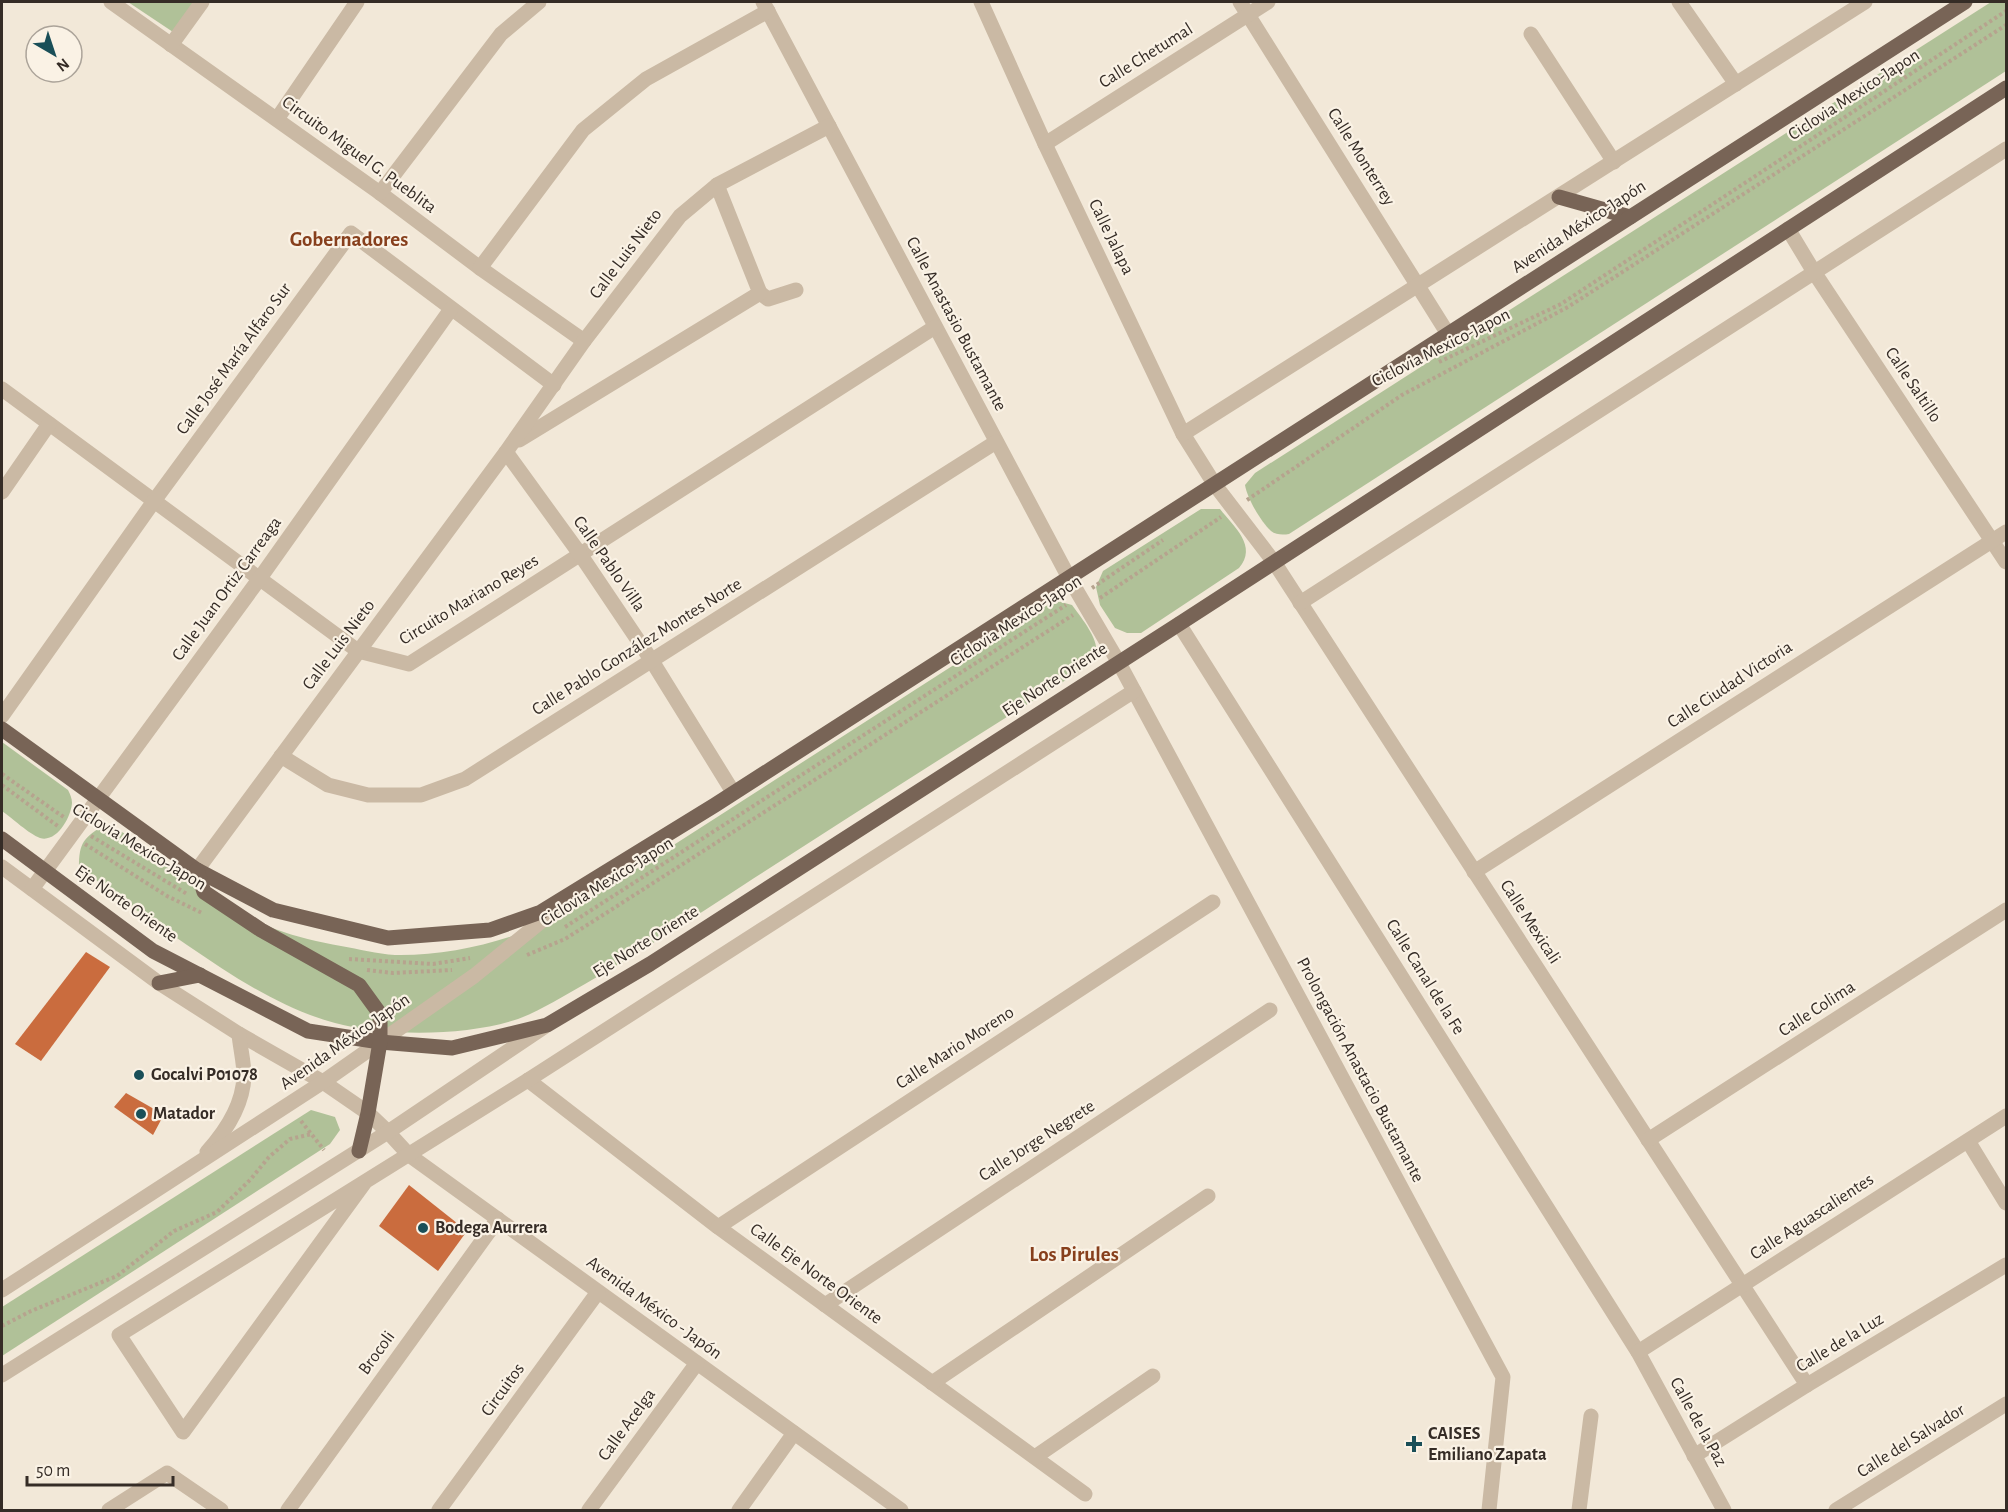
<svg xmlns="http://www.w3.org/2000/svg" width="2008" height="1512" viewBox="0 0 2008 1512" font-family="'Alegreya Sans',sans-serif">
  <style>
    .green { fill: #b0c198 }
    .building { fill: #ca6c3e }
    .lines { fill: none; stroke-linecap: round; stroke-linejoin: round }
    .path { stroke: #b6a38e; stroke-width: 4; stroke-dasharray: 3 3; stroke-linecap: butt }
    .minor { stroke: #cab9a4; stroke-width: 15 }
    .major { stroke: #786456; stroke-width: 15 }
    .poi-dot { fill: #1a4f58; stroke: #faf2e5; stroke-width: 2 }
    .labels { text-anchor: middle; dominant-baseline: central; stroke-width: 4.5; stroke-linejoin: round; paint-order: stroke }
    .street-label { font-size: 18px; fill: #352c26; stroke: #faf2e5 }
    .poi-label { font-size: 18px; font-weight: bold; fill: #352c26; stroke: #faf2e5; text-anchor: start }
    .quarter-label { font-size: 21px; font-weight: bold; fill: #873f1c; stroke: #faf2e5 }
  </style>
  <rect width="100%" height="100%" fill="#f2e8d8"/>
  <g class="green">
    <polygon points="128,2 195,2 173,32"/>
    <path d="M1991,2H2006V71L1289,534C1283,535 1276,535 1271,531C1261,522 1247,498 1245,485L1255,473Z"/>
    <path d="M1201,509H1220C1234,527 1258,546 1239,568L1141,633H1127L1115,628L1100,605L1096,587L1103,571Z"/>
    <path d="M1057,601L1072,605C1080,616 1099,639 1096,652C1094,659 1089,663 1085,668C970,740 856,812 742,886C691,919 639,953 585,984C563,996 542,1010 518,1019C468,1036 387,1037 335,1023C280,1008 234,977 187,945C150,920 114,895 79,867C79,842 84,838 104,825C139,835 169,867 200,886C223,900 250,919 275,929C296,937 319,942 341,946C359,949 377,954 395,955C453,956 511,940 563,916L1044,607Z"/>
    <path d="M2,742L68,790C70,794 72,798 72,803C71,817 57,843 40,838C29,834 12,818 2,811Z"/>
    <polygon points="311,1110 335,1117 340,1130 330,1144 2,1356 2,1307"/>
  </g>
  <g class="building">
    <polygon points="86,952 110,967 41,1061 15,1044"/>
    <polygon points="126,1093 154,1109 161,1120 153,1135 114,1107"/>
    <polygon points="409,1185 467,1231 438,1271 379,1226"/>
  </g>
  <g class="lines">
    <g class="path">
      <polyline points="1439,362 1561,304 2006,11"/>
      <polyline points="1247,500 1402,395 1568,307 2006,25"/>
      <polyline points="1092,588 1163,540"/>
      <polyline points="1100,598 1221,517"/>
      <polyline points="2,774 65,818"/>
      <polyline points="2,785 59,827"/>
      <polyline points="91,836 187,894"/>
      <polyline points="85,844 167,896 202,913"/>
      <polyline points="565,927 1066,605"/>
      <polyline points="527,955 565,939 603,915 1073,615"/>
      <polyline points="349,959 433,964 470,958"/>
      <polyline points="367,970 393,973 452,970"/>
      <polyline points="301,1121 324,1150"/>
      <polyline points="2,1326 31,1311 117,1276 174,1231 217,1212 250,1180 269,1157 290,1139 312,1134"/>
    </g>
    <g class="minor">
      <polyline points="111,2 380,193 480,268 584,341"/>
      <polyline points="763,2 1068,576 1119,663 1503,1377 1489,1510"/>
      <polyline points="981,2 1045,144 1183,434 1215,485 1274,562 1807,1385"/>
      <polyline points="1240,2 1448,334"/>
      <polyline points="1679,2 1736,84"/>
      <polyline points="1531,34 1614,162"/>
      <polyline points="171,45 202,2"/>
      <polyline points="277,119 357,2"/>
      <polyline points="1045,144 1268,2"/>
      <polyline points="380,193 501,34 539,2"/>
      <polyline points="1788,229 1814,272 2006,562"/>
      <polyline points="480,268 583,130 646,79 768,11"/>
      <polyline points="760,293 768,299 796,290"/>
      <polyline points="2,389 358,651 409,664 935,327"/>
      <polyline points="1183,434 1865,2"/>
      <polyline points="519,440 760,293 717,185"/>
      <polyline points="506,452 580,554 652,661 733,792"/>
      <polyline points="2,492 49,424"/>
      <polyline points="1300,603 2006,149"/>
      <polyline points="1179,624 1638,1352 1724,1510"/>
      <polyline points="2,716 154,501 351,233 554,385"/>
      <polyline points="281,756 328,785 368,795 421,795 465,779 996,442"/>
      <polyline points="2,867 159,983 239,1034 323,1082 368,1113 388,1132 409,1155 901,1510"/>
      <polyline points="197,870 506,452 584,341 680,216 717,185 829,126"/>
      <polyline points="1474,872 2006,532"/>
      <polyline points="32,889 260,578 451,309"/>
      <polyline points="528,1080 718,1227 1085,1494"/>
      <polyline points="1648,1140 2006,910"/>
      <polyline points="1968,1141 2006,1203"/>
      <path d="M207,1152C226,1131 243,1105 244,1076C244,1062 240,1047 239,1034"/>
      <polyline points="365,1182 183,1432 119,1335 528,1080 1134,691"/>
      <polyline points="718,1227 1213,902"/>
      <polyline points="2,1290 323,1082 474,976 559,907"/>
      <polyline points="825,1305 1270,1010"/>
      <polyline points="1638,1352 2006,1116"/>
      <polyline points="2,1375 388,1132 544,1027"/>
      <polyline points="932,1383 1208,1196"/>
      <polyline points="1694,1456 1807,1385 2006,1265"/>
      <polyline points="1035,1457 1153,1376"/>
      <polyline points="109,1510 167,1473 221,1510"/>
      <polyline points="288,1510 498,1219"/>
      <polyline points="439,1510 598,1292"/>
      <polyline points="589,1510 697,1363"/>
      <polyline points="739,1510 794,1433"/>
      <polyline points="1579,1510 1591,1416"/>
      <polyline points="1836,1510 2006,1404"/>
    </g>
    <g class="major">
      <polyline points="1559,197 1630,217"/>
      <polyline points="2,729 197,870 273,910 388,938 490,930 541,912 715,805 1965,2"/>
      <polyline points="2,839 153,951 308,1031 380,1042 452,1048 547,1025 650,964 1179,624 2006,88"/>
      <polyline points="197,870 204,892 261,930 359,985 380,1014 380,1042 368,1113 359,1151"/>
      <polyline points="159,983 200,975"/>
    </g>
  </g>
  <g class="poi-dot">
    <circle cx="139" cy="1075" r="6"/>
    <circle cx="141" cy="1114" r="6"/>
    <circle cx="423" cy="1228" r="6"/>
    <path d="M1411 1435h6v6h6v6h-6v6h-6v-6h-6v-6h6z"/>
  </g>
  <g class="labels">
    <g class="street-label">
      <text transform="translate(1146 56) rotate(-32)">Calle Chetumal</text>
      <text transform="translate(1854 95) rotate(-33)">Ciclovia Mexico-Japon</text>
      <text transform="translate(359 155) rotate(36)">Circuito Miguel G. Pueblita</text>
      <text transform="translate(1361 157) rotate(58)">Calle Monterrey</text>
      <text transform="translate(1579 227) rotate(-33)">Avenida México-Japón</text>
      <text transform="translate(1111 237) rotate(64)">Calle Jalapa</text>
      <text transform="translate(626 254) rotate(-53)">Calle Luis Nieto</text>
      <text transform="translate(956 324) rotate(62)">Calle Anastasio Bustamante</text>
      <text transform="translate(1441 348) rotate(-27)">Ciclovia Mexico-Japon</text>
      <text transform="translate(234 359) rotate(-54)">Calle José María Alfaro Sur</text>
      <text transform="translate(1913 385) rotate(56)">Calle Saltillo</text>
      <text transform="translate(609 564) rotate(55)">Calle Pablo Villa</text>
      <text transform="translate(227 589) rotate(-54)">Calle Juan Ortiz Carreaga</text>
      <text transform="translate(469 600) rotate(-31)">Circuito Mariano Reyes</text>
      <text transform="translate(1016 621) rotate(-33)">Ciclovia Mexico-Japon</text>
      <text transform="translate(339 645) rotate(-53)">Calle Luis Nieto</text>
      <text transform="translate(637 647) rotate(-32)">Calle Pablo González Montes Norte</text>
      <text transform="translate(1055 680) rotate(-33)">Eje Norte Oriente</text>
      <text transform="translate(1730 685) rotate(-33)">Calle Ciudad Victoria</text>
      <text transform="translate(139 847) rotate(31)">Ciclovia Mexico-Japon</text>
      <text transform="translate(607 882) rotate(-32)">Ciclovia Mexico-Japon</text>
      <text transform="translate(126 904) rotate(35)">Eje Norte Oriente</text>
      <text transform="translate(1530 922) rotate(57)">Calle Mexicali</text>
      <text transform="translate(646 942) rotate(-32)">Eje Norte Oriente</text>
      <text transform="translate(1425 977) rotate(58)">Calle Canal de la Fe</text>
      <text transform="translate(1817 1009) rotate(-33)">Calle Colima</text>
      <text transform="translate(345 1042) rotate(-35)">Avenida México Japón</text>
      <text transform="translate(955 1048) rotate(-33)">Calle Mario Moreno</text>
      <text transform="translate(1360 1070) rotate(62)">Prolongación Anastacio Bustamante</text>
      <text transform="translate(1037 1141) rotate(-33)">Calle Jorge Negrete</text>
      <text transform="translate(1812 1217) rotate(-33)">Calle Aguascalientes</text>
      <text transform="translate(816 1274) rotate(36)">Calle Eje Norte Oriente</text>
      <text transform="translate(654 1308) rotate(36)">Avenida México - Japón</text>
      <text transform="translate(1840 1343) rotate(-31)">Calle de la Luz</text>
      <text transform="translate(377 1353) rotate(-54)">Brocoli</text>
      <text transform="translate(503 1390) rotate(-54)">Circuitos</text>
      <text transform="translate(1698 1422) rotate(61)">Calle de la Paz</text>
      <text transform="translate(627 1425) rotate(-54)">Calle Acelga</text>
      <text transform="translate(1911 1441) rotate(-32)">Calle del Salvador</text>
    </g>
    <g class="poi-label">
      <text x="151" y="1075">Gocalvi P01078</text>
      <text x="153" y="1114">Matador</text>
      <text x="435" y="1228">Bodega Aurrera</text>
      <text x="1428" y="1434">CAISES<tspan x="1428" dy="21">Emiliano Zapata</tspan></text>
    </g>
    <g class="quarter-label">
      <text x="349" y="239">Gobernadores</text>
      <text x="1074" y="1254">Los Pirules</text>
    </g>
  </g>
  <rect width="2008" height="1512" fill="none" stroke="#352c26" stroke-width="6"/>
  <g transform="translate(54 54) rotate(141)"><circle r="28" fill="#faf2e5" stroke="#aba399" stroke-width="1.5"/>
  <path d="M0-4.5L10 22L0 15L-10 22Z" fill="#1a4f58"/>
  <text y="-9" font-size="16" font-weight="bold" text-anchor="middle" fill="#352c26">N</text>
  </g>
  <path d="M27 1476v9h146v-9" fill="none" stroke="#352c26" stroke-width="3"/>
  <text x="36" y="1476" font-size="18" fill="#352c26" stroke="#faf2e5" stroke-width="4.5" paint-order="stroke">50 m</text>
</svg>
